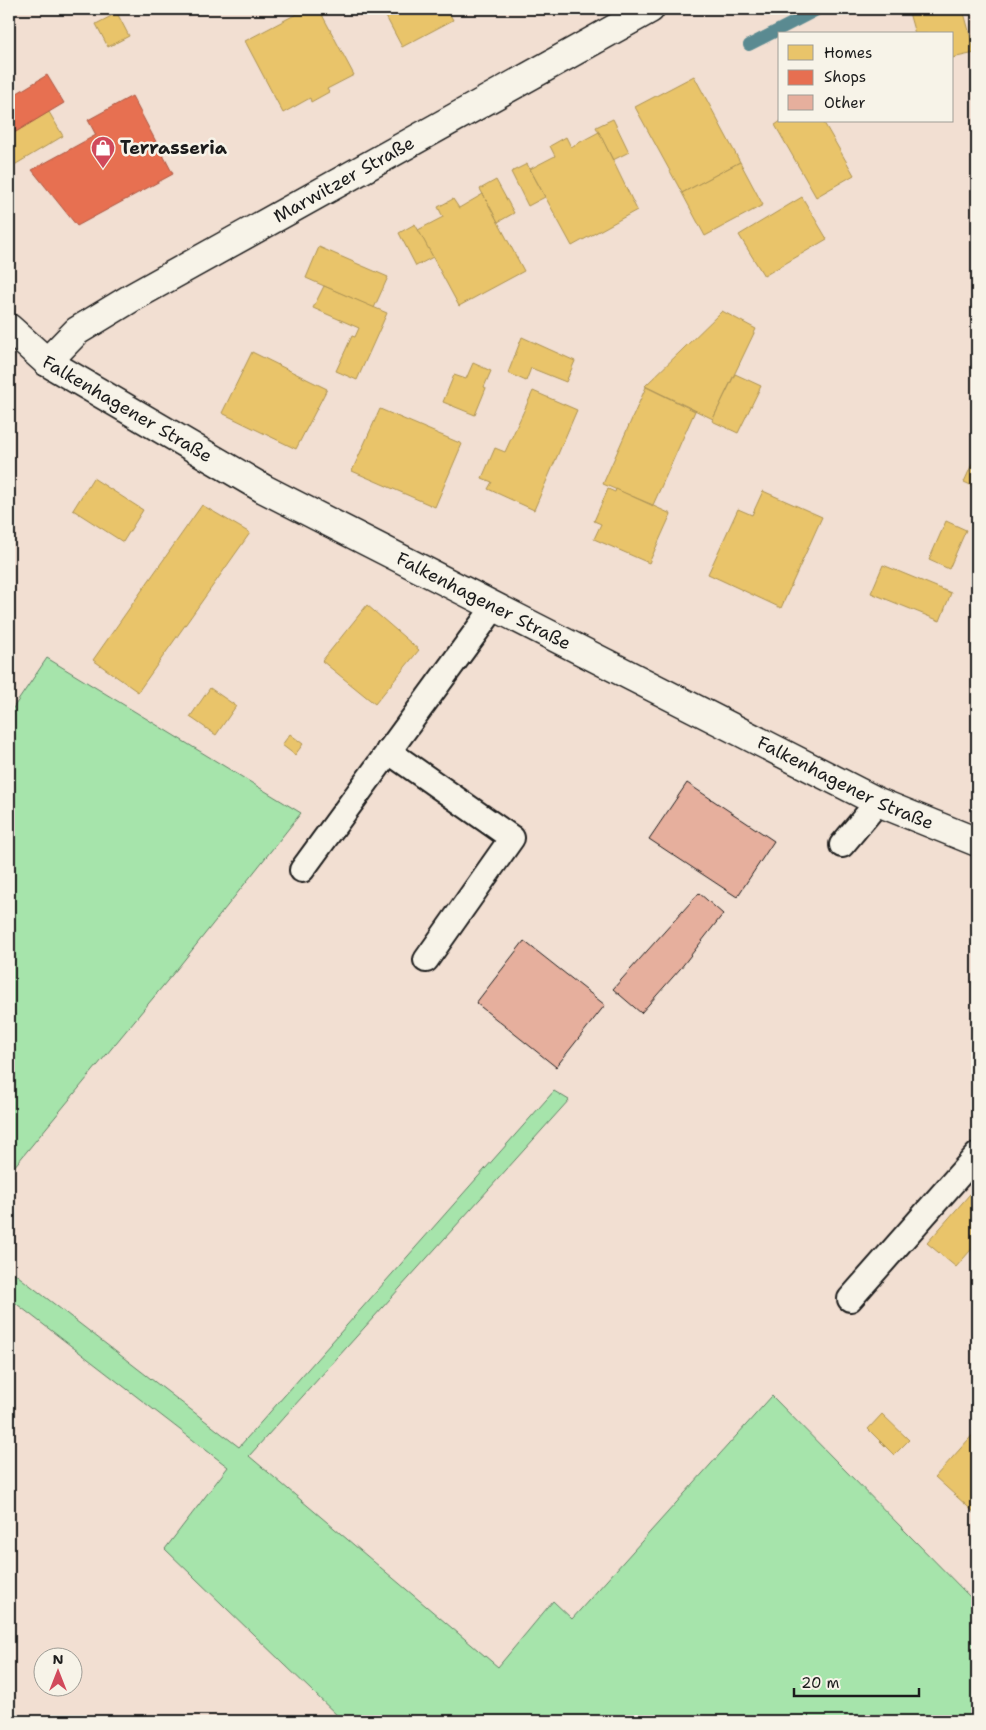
<svg xmlns="http://www.w3.org/2000/svg" width="986" height="1730" viewBox="0 0 986 1730" font-family="'Shantell Sans',sans-serif">
  <style>
    .grass { fill: #a6e4ab; stroke: #618064 }
    .homes { fill: #e9c46a; stroke: #ac9253 }
    .shops { fill: #e76f51; stroke: #aa5641 }
    .lines { fill: none; stroke-linecap: round; stroke-linejoin: round }
    .stream { stroke: #5a8a91; stroke-width: 12 }
    .building { fill: #e6af9d; stroke: #1c1c1c }
    .lane-casing { stroke: #1c1c1c; stroke-width: 28 }
    .street-casing { stroke: #1c1c1c; stroke-width: 31 }
    .secondary-casing { stroke: #1c1c1c; stroke-width: 31 }
    .lane { stroke: #f7f3e8; stroke-width: 24 }
    .street { stroke: #f7f3e8; stroke-width: 28 }
    .secondary { stroke: #f7f3e8; stroke-width: 28 }
    .labels { text-anchor: middle; dominant-baseline: central; stroke-width: 5; stroke-linejoin: round; paint-order: stroke }
    .poi-label { font-size: 18px; font-weight: bold; fill: #1c1c1c; stroke: #f7f3e8; text-anchor: start }
    .street-label { font-size: 18px; fill: #1c1c1c; stroke: #f7f3e8 }
  </style>
  <rect width="100%" height="100%" fill="#f2dfd2"/>
  <filter id="ink" filterUnits="userSpaceOnUse"><feTurbulence type="fractalNoise" baseFrequency=".02" numOctaves="2"/><feDisplacementMap in="SourceGraphic" scale="10" xChannelSelector="R" yChannelSelector="G"/><feConvolveMatrix kernelMatrix="1 2 1 2 8 2 1 2 1" color-interpolation-filters="sRGB"/></filter>
  <g filter="url(#ink)">
    <g class="grass">
      <polygon points="47,658 301,813 181,964 9,1173 9,714"/>
      <polygon points="554,1091 569,1100 249,1456 498,1667 553,1601 572,1619 772,1396 977,1604 977,1721 343,1721 165,1549 228,1467 9,1298 9,1269 239,1447"/>
    </g>
    <g class="homes">
      <polygon points="306,9 319,9 354,75 327,89 329,92 311,102 310,98 283,113 245,41"/>
      <polygon points="382,9 447,9 453,20 402,47"/>
      <polygon points="908,9 963,9 975,53 952,58 952,34 915,34"/>
      <polygon points="117,13 129,36 108,47 96,24"/>
      <polygon points="694,76 740,162 682,193 635,107"/>
      <polygon points="49,112 63,136 11,167 9,162 9,136"/>
      <polygon points="613,119 629,152 613,160 596,127"/>
      <polygon points="781,121 823,121 854,175 816,197 775,125"/>
      <polygon points="599,132 637,210 572,246 530,169 555,156 550,146 566,137 571,147"/>
      <polygon points="740,162 763,205 705,236 682,193"/>
      <polygon points="527,164 545,197 528,206 511,172"/>
      <polygon points="496,180 514,213 498,222 480,189"/>
      <polygon points="483,194 524,271 459,306 418,230 443,217 438,207 453,199 459,208"/>
      <polygon points="802,197 827,239 764,276 739,235"/>
      <polygon points="415,224 433,257 416,266 399,233"/>
      <polygon points="319,247 388,277 374,308 306,278"/>
      <polygon points="324,286 387,313 357,380 336,371 352,336 355,337 359,328 313,308"/>
      <polygon points="722,311 756,329 713,419 645,386"/>
      <polygon points="522,337 575,361 566,382 531,368 526,381 508,373"/>
      <polygon points="252,352 327,389 296,449 222,413"/>
      <polygon points="473,363 491,371 484,387 486,388 475,415 443,402 454,375 466,379"/>
      <polygon points="735,374 761,386 738,433 712,421"/>
      <polygon points="646,387 695,411 653,505 603,484"/>
      <polygon points="533,391 577,410 534,510 488,489 492,482 482,478 495,448 505,452"/>
      <polygon points="380,409 462,444 435,507 352,471"/>
      <polygon points="977,453 977,488 964,482"/>
      <polygon points="93,478 143,510 123,542 73,510"/>
      <polygon points="608,489 615,492 616,489 671,514 649,563 594,539 601,524 594,521"/>
      <polygon points="763,491 822,517 781,608 708,574 738,509 752,515"/>
      <polygon points="202,505 250,533 138,692 93,660"/>
      <polygon points="946,521 966,530 949,569 929,560"/>
      <polygon points="883,565 951,593 940,621 871,593"/>
      <polygon points="367,605 419,650 375,704 322,661"/>
      <polygon points="210,688 236,706 216,735 190,717"/>
      <polygon points="290,734 303,744 295,755 282,745"/>
      <polygon points="977,1186 977,1243 956,1267 927,1243"/>
      <polygon points="882,1414 909,1440 894,1455 868,1429"/>
      <polygon points="977,1430 977,1515 935,1477"/>
    </g>
    <g class="shops">
      <polygon points="47,75 64,103 9,136 9,98"/>
      <polygon points="132,96 173,174 77,226 32,170 96,135 88,120"/>
    </g>
    <g class="lines">
      <polyline class="stream" points="749,45 819,9"/>
    </g>
    <g class="building">
      <polygon points="687,783 774,841 737,897 649,839"/>
      <polygon points="699,893 723,914 680,969 641,1013 613,989"/>
      <polygon points="524,941 605,1005 556,1067 476,1003"/>
    </g>
    <g class="lines">
      <defs>
        <g id="lane">
          <polyline points="388,751 512,838 426,960"/>
          <polyline points="842,845 878,802"/>
          <polyline points="302,870 495,606"/>
          <polyline points="850,1299 977,1155"/>
        </g>
        <g id="street">
          <path id="s1" d="M47,362L77,331L133,297L650,9"/>
        </g>
        <g id="secondary">
          <path id="s2" d="M9,328L47,362L264,489L878,802L977,842"/>
        </g>
      </defs>
      <use href="#lane" class="lane-casing"/>
      <use href="#street" class="street-casing"/>
      <use href="#secondary" class="secondary-casing"/>
      <use href="#lane" class="lane"/>
      <use href="#street" class="street"/>
      <use href="#secondary" class="secondary"/>
    </g>
  </g>
  <defs>
    <symbol id="shop-pin" viewBox="-11 -11 22 30"><path d="M0 17L-7.5 6A9.5 9.5 0 1 1 7.5 6Z" fill="#d1495b" stroke="#f7f3e8"/><path d="M-5-2.5h2.3a2.7 3.5 0 0 1 5.4 0H5L5.5 6h-11ZM-1.5-2.5h3a1.5 2.3 0 0 0-3 0Z" fill="#fff"/></symbol>
  </defs>
  <g fill-rule="evenodd">
    <use href="#shop-pin" x="89" y="134" width="28" height="38"/>
  </g>
  <g class="labels">
    <g class="poi-label">
      <text x="120" y="148">Terrasseria</text>
    </g>
    <g class="street-label">
      <text stroke="none"><textPath href="#s1" startOffset="350">Marwitzer Straße</textPath></text>
      <text stroke="none"><textPath href="#s2" startOffset="144">Falkenhagener Straße</textPath></text>
      <text stroke="none"><textPath href="#s2" startOffset="549">Falkenhagener Straße</textPath></text>
      <text stroke="none"><textPath href="#s2" startOffset="954">Falkenhagener Straße</textPath></text>
    </g>
  </g>
  <rect width="986" height="1730" fill="none" stroke="#f7f3e8" stroke-width="30"/>
  <rect x="15" y="15" width="956" height="1700" fill="none" stroke="#1c1c1c" stroke-width="2" filter="url(#ink)"/>
  <rect x="778" y="32" width="175" height="90" fill="#f7f3e8" stroke="#9f9d96"/>
  <rect x="788" y="45" width="25" height="15" fill="#e9c46a" stroke="#9f9d96"/>
  <text x="824" y="58" font-size="15" fill="#1c1c1c">Homes</text>
  <rect x="788" y="70" width="25" height="15" fill="#e76f51" stroke="#9f9d96"/>
  <text x="824" y="82" font-size="15" fill="#1c1c1c">Shops</text>
  <rect x="788" y="95" width="25" height="15" fill="#e6af9d" stroke="#9f9d96"/>
  <text x="824" y="108" font-size="15" fill="#1c1c1c">Other</text>
  <g transform="translate(58 1672)"><circle r="24" fill="#f7f3e8" stroke="#9f9d96"/>
  <path d="M0-4L9 19L0 12L-9 19Z" fill="#d1495b"/>
  <text y="-8" font-size="14" font-weight="bold" text-anchor="middle" fill="#1c1c1c">N</text>
  </g>
  <path d="M794 1688v8h125v-8" fill="none" stroke="#1c1c1c" stroke-width="2.5"/>
  <text x="801" y="1688" font-size="15" fill="#1c1c1c" stroke="#f7f3e8" stroke-width="4" paint-order="stroke">20 m</text>
</svg>
